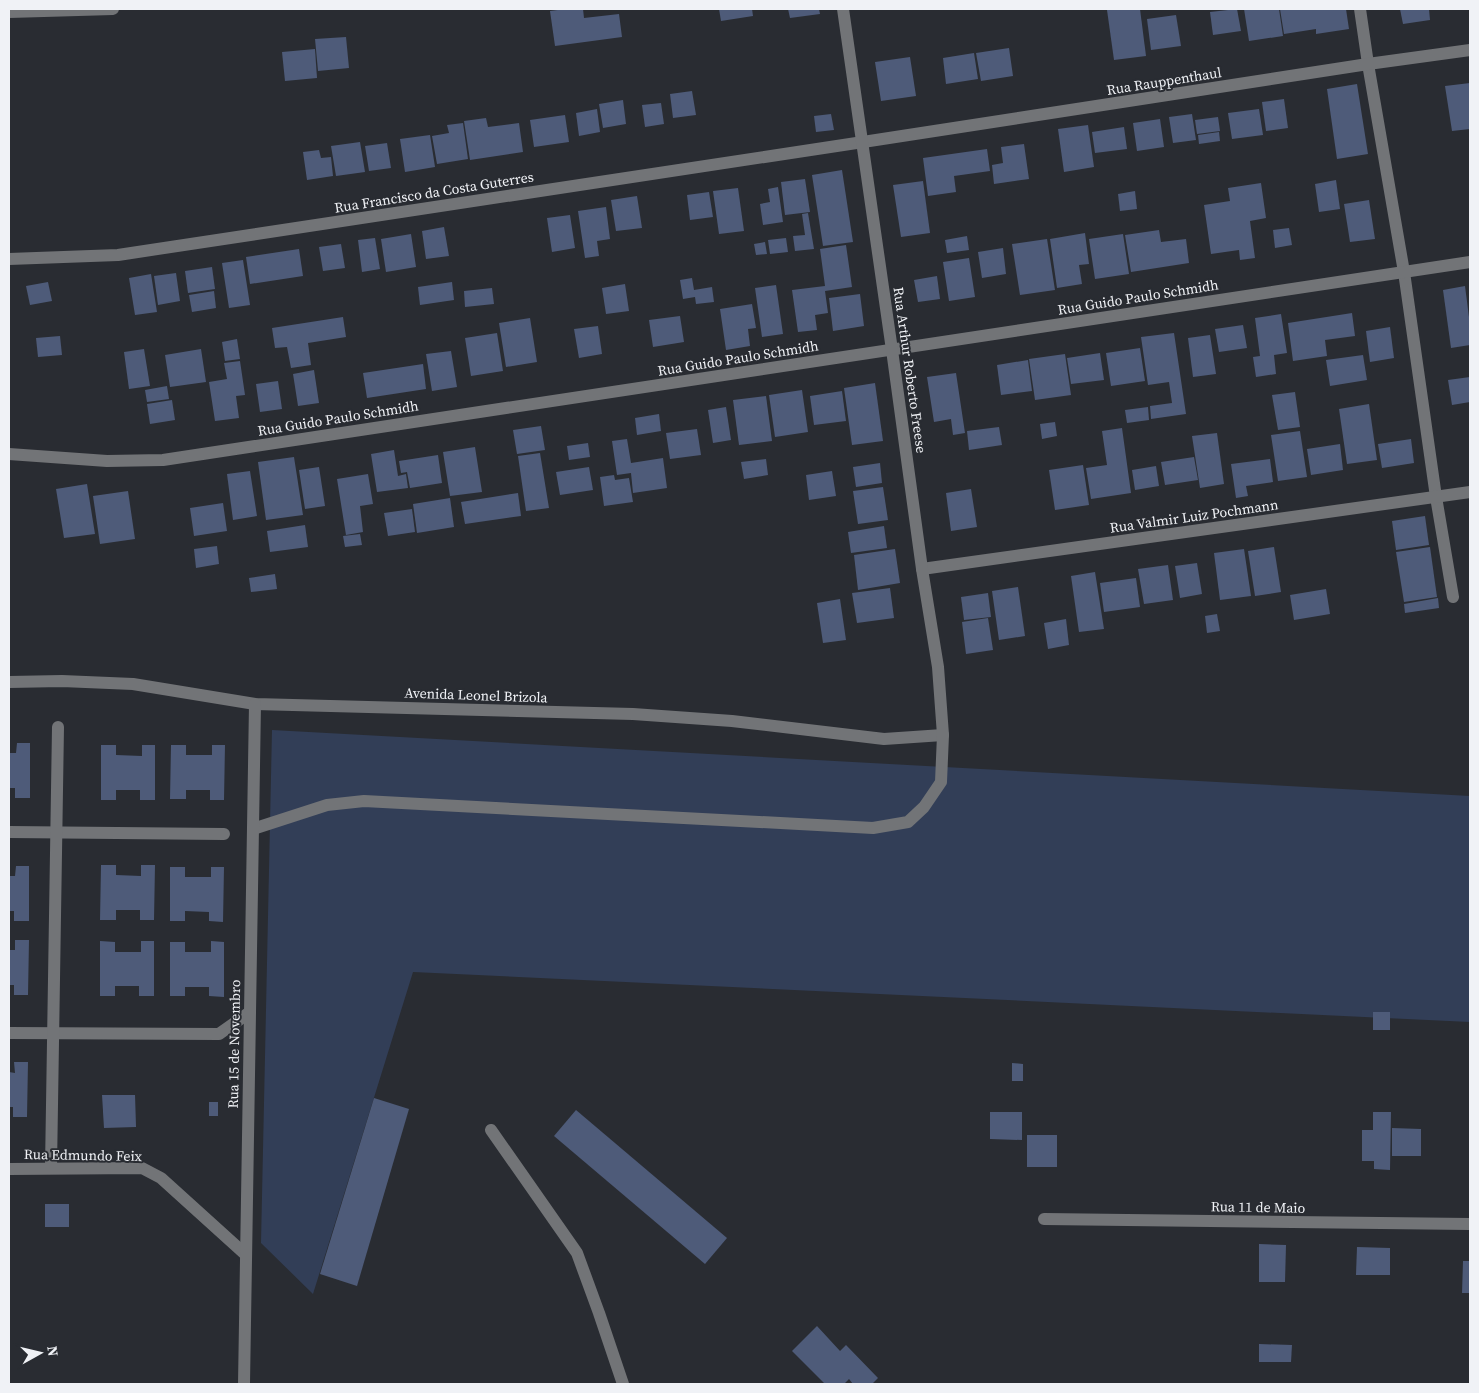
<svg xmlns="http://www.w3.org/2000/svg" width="1479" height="1393" viewBox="0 0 1479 1393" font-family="'Source Serif 4',serif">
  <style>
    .green { fill: #323e57 }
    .building { fill: #4e5b79 }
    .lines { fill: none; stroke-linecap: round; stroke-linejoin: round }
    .minor { stroke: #727477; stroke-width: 12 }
    .labels { text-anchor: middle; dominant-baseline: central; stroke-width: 4; stroke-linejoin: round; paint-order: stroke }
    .street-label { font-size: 14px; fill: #f0f2f6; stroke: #292c32 }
  </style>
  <rect width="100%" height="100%" fill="#292c32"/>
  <polygon class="green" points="272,730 1470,796 1470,1022 413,972 313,1294 261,1243"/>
  <g class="building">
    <polygon points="565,9 583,9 584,18 619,14 622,37 555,46 550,11"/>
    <polygon points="719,9 752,9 753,16 721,21"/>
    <polygon points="788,9 819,9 820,14 790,18"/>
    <polygon points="1118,9 1140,9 1146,56 1114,60 1107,10"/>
    <polygon points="1237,9 1241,31 1213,35 1210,12"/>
    <polygon points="1244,9 1279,9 1283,36 1249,41"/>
    <polygon points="1280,9 1346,9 1349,29 1316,34 1316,29 1284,34"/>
    <polygon points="1400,9 1429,9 1430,20 1403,24"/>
    <polygon points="1176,15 1181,46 1151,50 1147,19"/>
    <polygon points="346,37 349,68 318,71 315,39"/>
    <polygon points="1009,48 1013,76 981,81 976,53"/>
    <polygon points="315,49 317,78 285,81 282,52"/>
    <polygon points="974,53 978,79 946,84 943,58"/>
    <polygon points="910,57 916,96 881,101 875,62"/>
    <polygon points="1470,83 1470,129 1452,131 1445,86"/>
    <polygon points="1357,84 1368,154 1337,159 1327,89"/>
    <polygon points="692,91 696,115 673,118 670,94"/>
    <polygon points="1284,99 1288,128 1266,131 1262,102"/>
    <polygon points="623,100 626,124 603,128 599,104"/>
    <polygon points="661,103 664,124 645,127 642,105"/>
    <polygon points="597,109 600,132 579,136 576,113"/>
    <polygon points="1259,109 1263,135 1232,139 1228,113"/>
    <polygon points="831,114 834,130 816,132 814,116"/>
    <polygon points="1192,114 1196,140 1173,143 1169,117"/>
    <polygon points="565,115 569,142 534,147 530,120"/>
    <polygon points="1218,117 1220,131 1197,134 1195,120"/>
    <polygon points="486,118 488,127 519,123 523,152 470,160 464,121"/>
    <polygon points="1160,119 1164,147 1137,151 1133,123"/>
    <polygon points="463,123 468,159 437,164 432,136 449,133 447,125"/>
    <polygon points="1088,125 1094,167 1064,172 1058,129"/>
    <polygon points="1124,127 1127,149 1095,153 1092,132"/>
    <polygon points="1219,132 1220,141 1199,144 1198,135"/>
    <polygon points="430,135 435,167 405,172 400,139"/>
    <polygon points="360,142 365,172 336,176 331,146"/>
    <polygon points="387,143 391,168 369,171 365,146"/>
    <polygon points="1024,144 1029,179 994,184 992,165 1003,163 1001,147"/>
    <polygon points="987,149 990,171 954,176 956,192 928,196 923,158"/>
    <polygon points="319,150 321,158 331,157 333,176 307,180 303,152"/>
    <polygon points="842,170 853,242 823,246 812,175"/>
    <polygon points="805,179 810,212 785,215 781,182"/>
    <polygon points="1336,180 1340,209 1319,212 1315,184"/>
    <polygon points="923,181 930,233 901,237 893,185"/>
    <polygon points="1261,183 1266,218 1250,221 1255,258 1240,260 1239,250 1211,254 1204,205 1230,201 1228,188"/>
    <polygon points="778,187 783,222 763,225 760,204 770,202 768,189"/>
    <polygon points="738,188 744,231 719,234 713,191"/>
    <polygon points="1135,191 1137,209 1120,211 1118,194"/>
    <polygon points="709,192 713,217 690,220 687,195"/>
    <polygon points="637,196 642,228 616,231 611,200"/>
    <polygon points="1369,200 1375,239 1350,242 1344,204"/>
    <polygon points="606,207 610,239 597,241 599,256 585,258 578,211"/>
    <polygon points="808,213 814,249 795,251 793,236 805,235 802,214"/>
    <polygon points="570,215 575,248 552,252 547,218"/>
    <polygon points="444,227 449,256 426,259 422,231"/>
    <polygon points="1289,228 1292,245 1275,248 1273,230"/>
    <polygon points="1159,230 1161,242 1186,239 1189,263 1131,272 1125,235"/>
    <polygon points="1085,233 1089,264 1079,265 1082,284 1057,288 1050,239"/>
    <polygon points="411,234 416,267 386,272 381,239"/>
    <polygon points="1123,234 1129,274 1095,279 1089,239"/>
    <polygon points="967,236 969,250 947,253 945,240"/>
    <polygon points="375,238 380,269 362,272 358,240"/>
    <polygon points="786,238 788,252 770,254 768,240"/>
    <polygon points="1047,239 1055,290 1020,295 1012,244"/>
    <polygon points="765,242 767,254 756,255 754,244"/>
    <polygon points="341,244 345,268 323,271 319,247"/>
    <polygon points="846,245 852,287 825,291 828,313 815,315 817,330 798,332 792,290 825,286 820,249"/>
    <polygon points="1003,248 1006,274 982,278 978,252"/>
    <polygon points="299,249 303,276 250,284 246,257"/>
    <polygon points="969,258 975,297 949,301 943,262"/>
    <polygon points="243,260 250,305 229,308 222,263"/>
    <polygon points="212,267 215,289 188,293 185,271"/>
    <polygon points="176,273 180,301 158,305 154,276"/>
    <polygon points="151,274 157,312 135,315 129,278"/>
    <polygon points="937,276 940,299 918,302 914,280"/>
    <polygon points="692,278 694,290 712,287 714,302 696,304 695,297 683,299 680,280"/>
    <polygon points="48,282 52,301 30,305 26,286"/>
    <polygon points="452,282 454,300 420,305 418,287"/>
    <polygon points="625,284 629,311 606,314 602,288"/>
    <polygon points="776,285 783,334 762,337 755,288"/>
    <polygon points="1465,286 1470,325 1470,345 1451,348 1443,290"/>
    <polygon points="492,288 494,304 465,307 464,291"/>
    <polygon points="214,291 216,308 192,312 189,295"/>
    <polygon points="860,294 864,326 833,331 829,298"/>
    <polygon points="752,304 756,328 748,329 750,346 726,350 720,309"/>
    <polygon points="1352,313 1355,336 1325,340 1327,356 1293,361 1288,323"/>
    <polygon points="1281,314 1287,353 1274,355 1276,374 1256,377 1253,357 1260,356 1255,318"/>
    <polygon points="680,316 684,342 653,347 649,320"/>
    <polygon points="343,317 346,337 308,343 311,365 291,368 287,347 275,348 272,328"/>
    <polygon points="530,318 537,362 506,367 499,323"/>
    <polygon points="1243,325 1247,348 1219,352 1215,329"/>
    <polygon points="598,326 602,354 579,358 574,329"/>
    <polygon points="1390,327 1394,358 1370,362 1366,331"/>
    <polygon points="497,333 503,371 471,376 465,338"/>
    <polygon points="1174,333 1186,414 1151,419 1150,406 1172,403 1169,382 1148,385 1141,337"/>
    <polygon points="1210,335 1216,374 1193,377 1188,338"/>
    <polygon points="60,336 62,355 38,357 36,338"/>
    <polygon points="237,339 240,359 225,361 222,342"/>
    <polygon points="1140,348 1145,381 1111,386 1106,353"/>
    <polygon points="144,349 150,386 129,389 124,352"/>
    <polygon points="201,349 206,382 170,387 165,355"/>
    <polygon points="451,351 457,387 432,391 426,354"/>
    <polygon points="1100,353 1104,380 1071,384 1067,358"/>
    <polygon points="1065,354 1071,395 1035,400 1029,359"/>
    <polygon points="1363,355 1367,380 1330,386 1326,360"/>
    <polygon points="1028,360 1032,391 1001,395 997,365"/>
    <polygon points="240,361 245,395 236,396 239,418 215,421 209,382 227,379 224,363"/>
    <polygon points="423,364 426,389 367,398 363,373"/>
    <polygon points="314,370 319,403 298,406 293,374"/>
    <polygon points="956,373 965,433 953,435 951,419 934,422 927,377"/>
    <polygon points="1470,377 1470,402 1452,405 1448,380"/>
    <polygon points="278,381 282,409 260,412 256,384"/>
    <polygon points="875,383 883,441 852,445 844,388"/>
    <polygon points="167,386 169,399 147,402 145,390"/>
    <polygon points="802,390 808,432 775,437 769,395"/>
    <polygon points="842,391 846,421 814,425 810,396"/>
    <polygon points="1295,392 1300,427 1278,430 1272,395"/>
    <polygon points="766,396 772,441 739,445 733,400"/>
    <polygon points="172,400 175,420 150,424 147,404"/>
    <polygon points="1369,404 1377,460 1347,464 1339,409"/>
    <polygon points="726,407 731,440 713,443 708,410"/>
    <polygon points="1148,407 1149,420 1127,423 1125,410"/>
    <polygon points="659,414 661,431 637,435 635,418"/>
    <polygon points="1055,422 1057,436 1042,439 1040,424"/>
    <polygon points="541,426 545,450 517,454 513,430"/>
    <polygon points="999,427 1002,445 969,450 967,431"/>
    <polygon points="1122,428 1131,493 1091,499 1086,468 1107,465 1102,431"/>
    <polygon points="697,429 701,455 670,459 666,433"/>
    <polygon points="1300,431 1307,477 1278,481 1271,435"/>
    <polygon points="1217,433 1224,484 1200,488 1192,436"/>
    <polygon points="627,439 631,463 663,458 667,488 633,493 631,473 617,475 612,441"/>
    <polygon points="1411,439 1414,463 1382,468 1378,444"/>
    <polygon points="588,443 590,457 569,460 567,446"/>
    <polygon points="1340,444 1343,470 1311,475 1307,449"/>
    <polygon points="475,447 482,492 450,496 443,452"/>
    <polygon points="394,450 398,476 406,474 408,488 377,492 371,454"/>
    <polygon points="540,453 549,508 526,511 518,456"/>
    <polygon points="438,455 442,483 410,488 407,472 401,473 399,461"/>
    <polygon points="294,457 303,515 266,520 258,462"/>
    <polygon points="1194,457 1198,480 1165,485 1161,462"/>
    <polygon points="766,459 768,475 744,479 741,462"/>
    <polygon points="1270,459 1273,482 1246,486 1248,496 1236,498 1231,464"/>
    <polygon points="880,463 882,483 856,487 853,467"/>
    <polygon points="1083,465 1089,505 1055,510 1049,470"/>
    <polygon points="1156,466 1159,486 1135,490 1132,470"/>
    <polygon points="319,467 325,506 305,509 299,470"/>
    <polygon points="589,467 593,490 560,495 556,472"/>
    <polygon points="250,471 257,516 233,520 227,474"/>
    <polygon points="832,471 836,496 809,500 806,475"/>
    <polygon points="368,474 373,504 360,506 363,532 346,535 337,479"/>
    <polygon points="614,475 615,480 629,478 633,502 604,506 600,477"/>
    <polygon points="87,484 95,534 64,538 56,489"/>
    <polygon points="883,487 888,520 858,524 853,491"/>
    <polygon points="971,489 977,527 951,531 946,493"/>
    <polygon points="128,491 135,539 100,544 93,496"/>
    <polygon points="518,493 521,516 465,524 461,502"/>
    <polygon points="450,498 454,527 417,533 413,504"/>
    <polygon points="223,503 227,531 194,536 190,508"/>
    <polygon points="412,509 415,532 388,536 384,513"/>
    <polygon points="1425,516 1429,545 1396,550 1392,521"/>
    <polygon points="305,525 308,547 270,552 267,531"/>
    <polygon points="884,526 887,548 851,553 848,532"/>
    <polygon points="360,534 362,545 345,547 343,536"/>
    <polygon points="217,546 219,564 196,568 194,549"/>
    <polygon points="1274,547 1281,592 1255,596 1248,551"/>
    <polygon points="1430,547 1437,597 1404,602 1396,552"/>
    <polygon points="895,549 900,583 858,590 854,555"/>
    <polygon points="1244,549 1251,596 1220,600 1214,553"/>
    <polygon points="1197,563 1202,594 1180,598 1175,566"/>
    <polygon points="1168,565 1173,600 1144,604 1138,569"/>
    <polygon points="1095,572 1104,629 1079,632 1071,576"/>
    <polygon points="275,574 277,589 251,592 249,578"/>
    <polygon points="1136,578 1140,607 1104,612 1100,583"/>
    <polygon points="1018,587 1025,636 999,640 992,591"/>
    <polygon points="890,588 894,618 857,623 852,593"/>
    <polygon points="1326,589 1330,614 1294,620 1290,595"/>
    <polygon points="988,593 991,617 964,620 961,597"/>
    <polygon points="1438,598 1439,608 1405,613 1404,604"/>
    <polygon points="840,599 846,640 823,643 817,603"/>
    <polygon points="1217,614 1220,631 1207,633 1205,616"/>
    <polygon points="988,618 993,650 966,654 962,622"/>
    <polygon points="1066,619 1069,645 1048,649 1044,623"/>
    <polygon points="17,743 30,743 30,798 15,798 15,788 9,788 9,753 16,753"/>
    <polygon points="101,745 116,745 116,755 142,756 142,745 155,745 155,800 140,800 140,790 116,790 116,800 101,800"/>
    <polygon points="171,745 186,745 186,755 212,755 212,745 225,745 224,800 210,800 210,790 186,790 186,799 170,799"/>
    <polygon points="101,865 116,865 116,875 141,876 141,865 155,865 154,920 140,920 140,910 116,910 116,920 100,920"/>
    <polygon points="16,866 29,866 29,921 14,921 14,911 9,911 9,876 15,876"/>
    <polygon points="170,867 185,867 185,877 211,877 211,867 224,867 223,922 209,921 209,912 185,911 185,921 170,921"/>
    <polygon points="15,940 29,940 28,995 14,995 14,985 9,985 9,950 15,950"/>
    <polygon points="100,941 115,942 115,952 141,952 141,941 154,941 154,996 139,996 139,986 115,986 115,996 100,996"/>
    <polygon points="211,941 224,942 224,997 209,996 209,987 185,987 185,996 170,996 170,942 185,942 185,952 211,952"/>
    <rect x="1373" y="1012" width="17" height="18"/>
    <polygon points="14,1062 28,1062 27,1117 13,1117 13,1107 9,1107 9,1072 15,1073"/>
    <polygon points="1012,1063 1023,1064 1023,1081 1012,1081"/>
    <polygon points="102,1095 135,1095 136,1127 104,1128"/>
    <polygon points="374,1098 409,1109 357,1286 320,1274"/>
    <rect x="209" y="1102" width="9" height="14"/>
    <polygon points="576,1110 727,1238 705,1264 554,1136"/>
    <polygon points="990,1112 1022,1112 1022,1140 990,1139"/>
    <polygon points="1373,1112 1391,1112 1390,1170 1374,1169 1374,1161 1362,1161 1362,1130 1373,1130"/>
    <polygon points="1392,1128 1421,1129 1421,1156 1392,1156"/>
    <rect x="1027" y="1135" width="30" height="32"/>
    <rect x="45" y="1204" width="24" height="23"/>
    <polygon points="1259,1244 1286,1245 1285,1282 1259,1282"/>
    <polygon points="1357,1247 1390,1248 1390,1275 1356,1275"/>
    <polygon points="1463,1261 1470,1261 1470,1293 1462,1293"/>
    <polygon points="817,1326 840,1351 846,1345 878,1378 872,1384 853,1384 849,1379 844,1384 825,1384 792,1351"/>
    <polygon points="1259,1344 1292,1345 1291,1362 1259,1362"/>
  </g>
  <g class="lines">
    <g class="minor">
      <polyline points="1360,9 1368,64 1404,272 1436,497 1453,597"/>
      <polyline points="9,12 113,9"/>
      <polyline points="9,259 118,255 863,142 1368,64 1470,50"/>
      <polyline points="9,454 107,461 163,460 1470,262"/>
      <polyline points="922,569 1470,492"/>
      <polyline points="9,682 62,681 133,684 255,704 633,714 732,721 884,739 943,735"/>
      <polyline points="253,829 327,805 364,801 873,828 908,822 924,807 941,782 943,735 938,667 922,569 892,350 843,9"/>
      <polyline points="9,832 224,834"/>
      <polyline points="9,1033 219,1034 250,1012"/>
      <polyline points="491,1130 577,1253 599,1313 623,1384"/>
      <polyline points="51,1168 58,727"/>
      <polyline points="9,1169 142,1168 161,1178 245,1254"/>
      <polyline points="1044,1219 1470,1224"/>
      <polyline points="244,1384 255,704"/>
    </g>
  </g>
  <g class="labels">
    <g class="street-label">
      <text transform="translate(1164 81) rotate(-9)">Rua Rauppenthaul</text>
      <text transform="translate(434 192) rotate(-9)">Rua Francisco da Costa Guterres</text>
      <text transform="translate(1138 297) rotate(-9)">Rua Guido Paulo Schmidh</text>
      <text transform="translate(738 358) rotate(-9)">Rua Guido Paulo Schmidh</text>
      <text transform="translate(910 370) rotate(82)">Rua Arthur Roberto Freese</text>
      <text transform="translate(338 418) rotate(-9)">Rua Guido Paulo Schmidh</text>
      <text transform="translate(1194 516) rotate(-8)">Rua Valmir Luiz Pochmann</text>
      <text transform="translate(476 695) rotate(2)">Avenida Leonel Brizola</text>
      <text transform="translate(234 1044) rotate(-89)">Rua 15 de Novembro</text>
      <text transform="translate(83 1155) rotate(1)">Rua Edmundo Feix</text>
      <text transform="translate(1258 1207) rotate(1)">Rua 11 de Maio</text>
    </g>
  </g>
  <rect width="1479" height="1393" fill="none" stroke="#f0f2f6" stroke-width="20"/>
  <g transform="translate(40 1353) rotate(82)" stroke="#292c32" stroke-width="4" paint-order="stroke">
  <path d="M0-4L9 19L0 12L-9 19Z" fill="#f0f2f6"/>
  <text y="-8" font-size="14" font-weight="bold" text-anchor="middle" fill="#f0f2f6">N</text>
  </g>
</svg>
